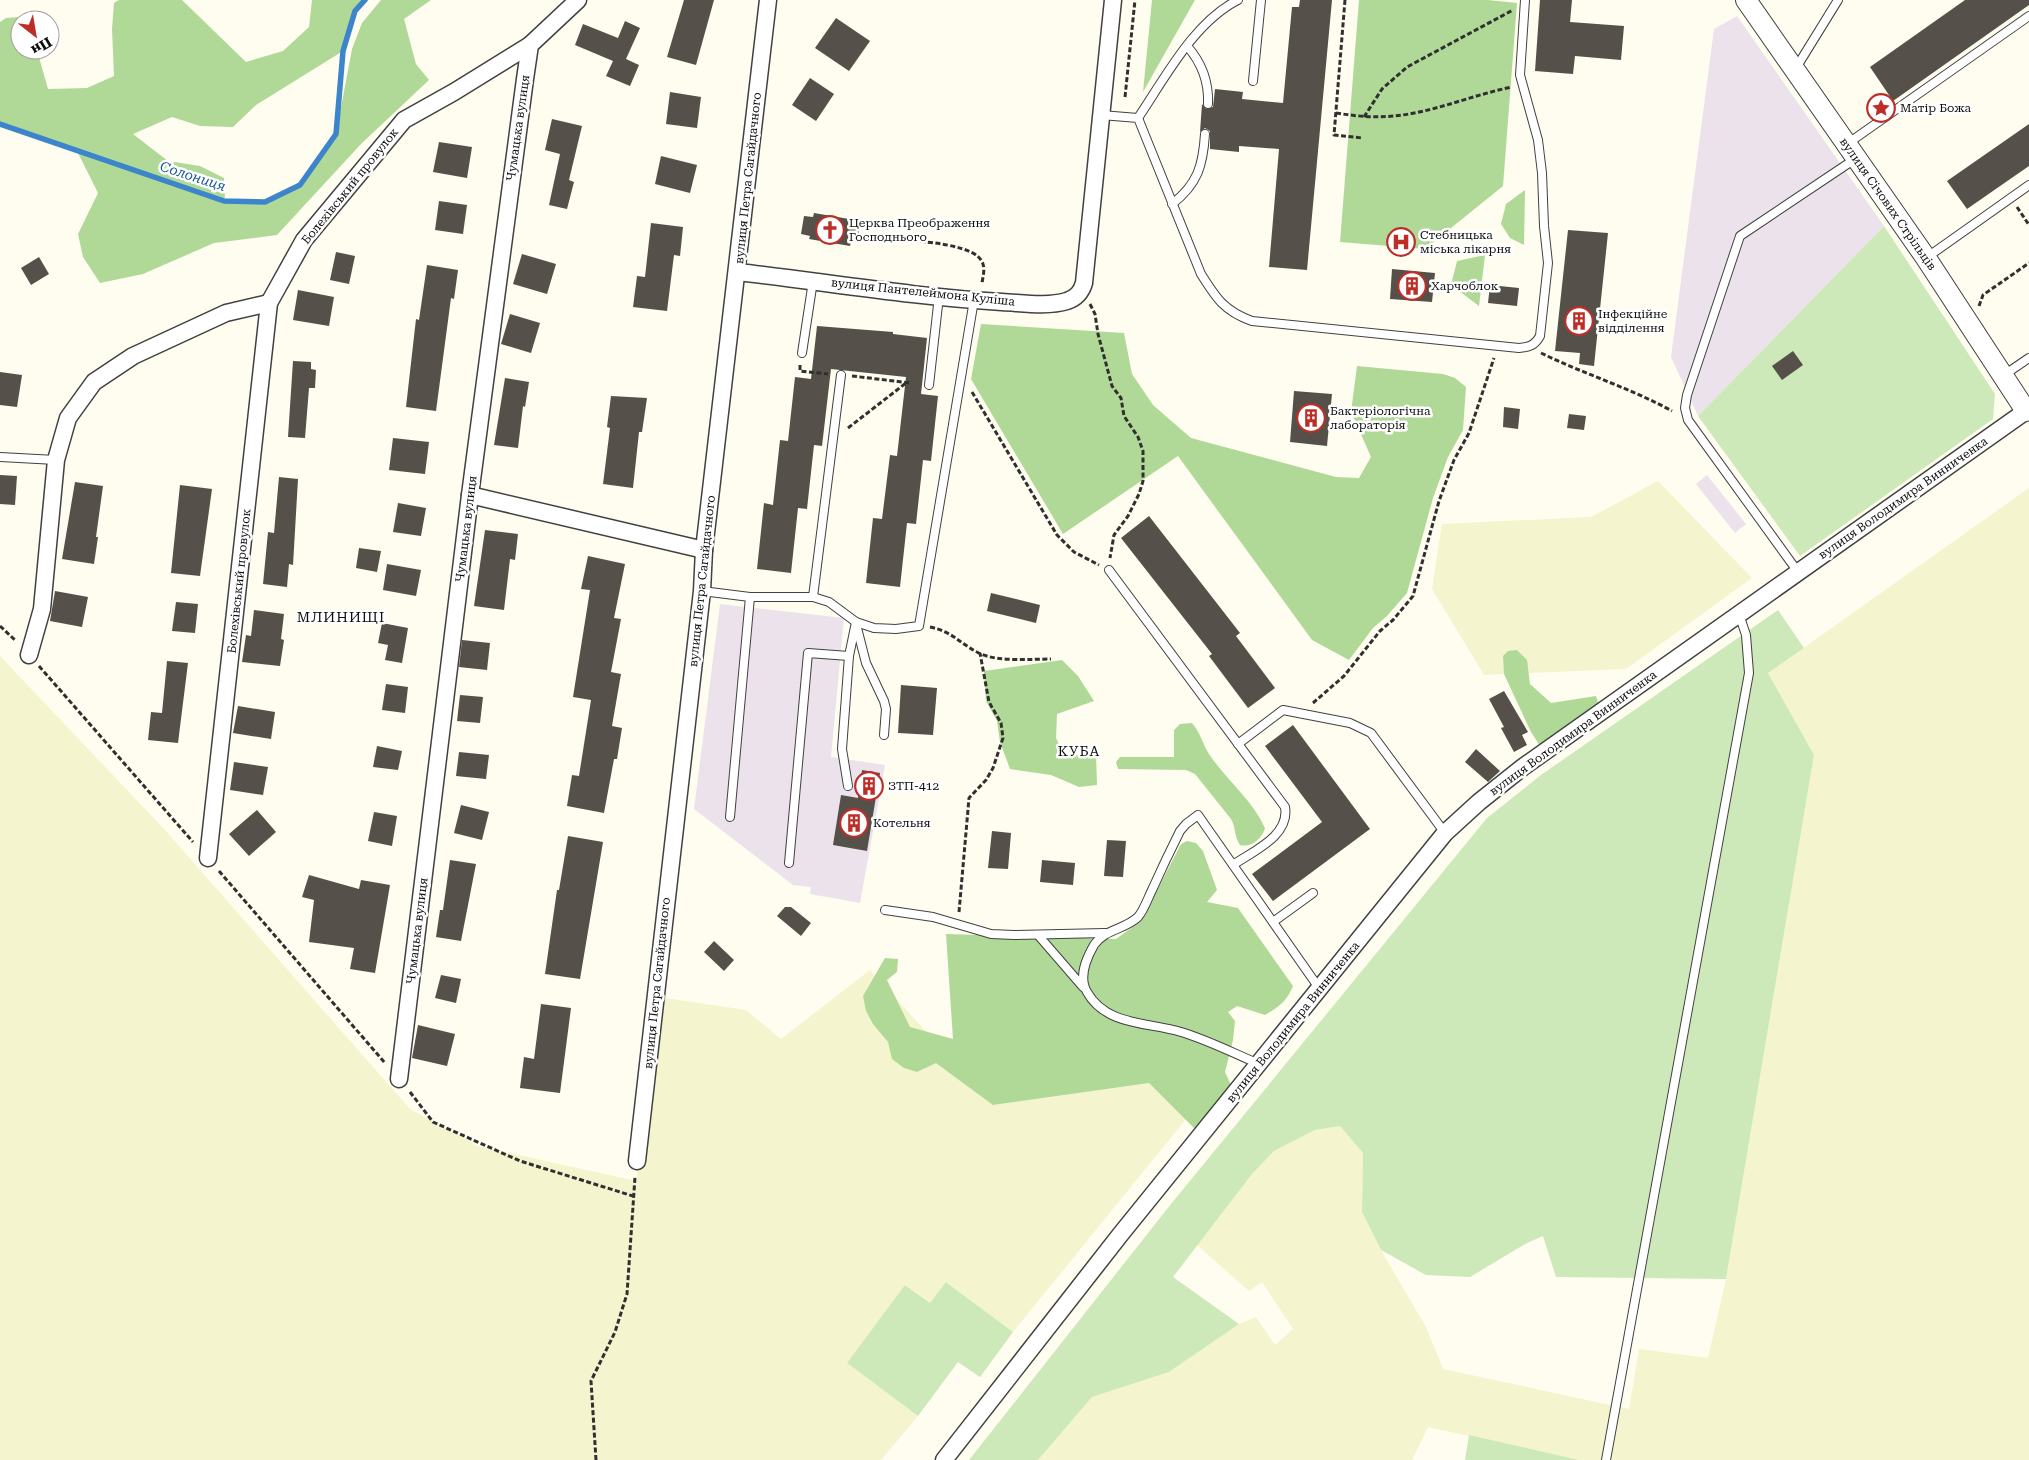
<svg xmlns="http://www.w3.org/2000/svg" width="2029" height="1460" viewBox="0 0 2029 1460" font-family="'Roboto Serif',serif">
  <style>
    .industrial { fill: #ece2ec }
    .farmland { fill: #f4f4cf }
    .green { fill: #cde9b9 }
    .forest { fill: #b0d998 }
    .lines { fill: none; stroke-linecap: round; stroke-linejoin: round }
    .stream { stroke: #3c85cc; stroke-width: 5.5 }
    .building { fill: #56504a }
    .service-casing { stroke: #414141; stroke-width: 10 }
    .minor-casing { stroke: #414141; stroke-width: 19 }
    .tertiary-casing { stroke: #414141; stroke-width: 22 }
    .path { stroke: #303030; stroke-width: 3; stroke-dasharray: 5 2.5; stroke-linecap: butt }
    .service { stroke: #fff; stroke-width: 8 }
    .minor { stroke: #fff; stroke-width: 16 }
    .tertiary { stroke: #fff; stroke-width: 20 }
    .labels { text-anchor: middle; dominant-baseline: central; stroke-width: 5; stroke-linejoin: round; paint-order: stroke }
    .poi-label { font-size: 12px; fill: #0e0e0e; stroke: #fff; text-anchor: start }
    .street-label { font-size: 12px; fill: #0e0e0e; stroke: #fff }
    .water-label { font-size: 14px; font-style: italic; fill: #18589f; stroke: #fff }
    .neighbourhood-label { font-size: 14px; letter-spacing: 1px; fill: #0e0e0e; stroke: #fff }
  </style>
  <rect width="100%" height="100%" fill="#fffdef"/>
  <g class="industrial">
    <polygon points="1737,16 1884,226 1698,416 1671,357 1714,29"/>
    <polygon points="1707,475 1746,524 1735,533 1696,484"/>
    <polygon points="720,604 844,618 831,757 885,765 860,903 810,894 811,887 793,885 694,809"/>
  </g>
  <g class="farmland">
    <polygon points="1658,481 1752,578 1626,669 1484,675 1432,589 1442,524 1591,517"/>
    <polygon points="2029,488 2029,1460 1579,1460 1428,1427 1412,1460 1038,1460 1092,1397 1169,1372 1239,1324 1256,1317 1275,1345 1293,1329 1262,1282 1249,1291 1197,1245 1252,1174 1274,1151 1315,1130 1340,1126 1363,1153 1362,1212 1381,1250 1426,1327 1443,1369 1629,1409 1639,1349 1708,1358 1726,1279 1814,755 1768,673"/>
    <polygon points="0,656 164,829 410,1109 478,1146 636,1181 658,997 746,1010 781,1039 870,970 993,1105 1149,1083 1186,1119 1013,1332 947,1282 930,1303 906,1285 847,1363 918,1416 881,1460 0,1460"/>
  </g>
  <g class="green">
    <polygon points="1884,226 1995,394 1993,419 1800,556 1698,416"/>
    <polygon points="1778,610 1804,648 1768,673 1814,755 1726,1279 1556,1277 1543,1236 1527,1243 1470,1277 1426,1275 1381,1250 1362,1212 1363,1153 1340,1126 1315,1130 1274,1151 1252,1174 1173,1277 1239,1324 1169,1372 1092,1397 1038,1460 969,1460 1171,1204 1487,818 1541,775"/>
    <polygon points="946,1282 1013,1332 980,1377 958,1362 918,1416 847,1363 905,1285 930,1303"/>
    <polygon points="1469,1435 1579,1460 1465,1460"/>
  </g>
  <g class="forest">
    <polygon points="119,0 182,0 246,62 283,51 309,27 312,0 365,0 355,11 343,51 256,105 233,127 200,126 172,117 133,134 168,161 200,166 224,178 225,201 265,202 300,185 336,134 352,49 362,23 381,0 431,0 404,19 416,64 429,80 361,144 277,235 214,243 143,274 100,283 83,257 78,234 98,193 76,149 0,124 0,22 6,18 31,16 31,20 20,20 20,50 37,50 48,89 87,88 114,76 112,29 114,3"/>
    <polygon points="1152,0 1195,0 1143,92"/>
    <polygon points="1359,0 1488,0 1517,3 1503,186 1425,249 1340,242"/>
    <polygon points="1525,190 1524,245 1510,238 1501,224 1506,204"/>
    <polygon points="1485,255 1479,306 1451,285 1457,261"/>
    <polygon points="981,324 1124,333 1132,374 1153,405 1191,438 1336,477 1359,478 1371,457 1351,412 1357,366 1443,374 1455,378 1466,387 1463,430 1448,457 1433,498 1407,593 1387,616 1373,628 1349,660 1312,640 1178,456 1063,534 971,379"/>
    <polygon points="1517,650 1527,660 1530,684 1551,703 1596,696 1599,706 1540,746 1531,732 1504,674 1503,656 1508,651"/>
    <polygon points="1062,660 1078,676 1094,701 1057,714 1056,738 1065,756 1096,754 1097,785 1079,787 1051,775 1010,769 1000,742 997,721 986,701 984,671"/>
    <path d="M1192,723C1201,733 1203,746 1211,757C1229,782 1252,800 1265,828C1262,839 1251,848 1240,845C1234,836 1236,828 1231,819L1195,774L1186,770L1118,769L1116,762L1120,757H1174V730L1180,724Z"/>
    <path d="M1187,841L1196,843L1203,851L1217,890L1207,902L1238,908L1293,986C1287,1001 1279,1007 1265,1015L1237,1006L1228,1012L1235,1021L1233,1040L1225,1072L1232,1087L1196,1130L1149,1083L993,1105L936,1063L917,1072L904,1068L892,1059L888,1042L873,1024L866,1011L863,996L885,958L898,959L897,972L887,980L910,1027L953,1039L946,934L1116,939L1141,921L1181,844Z"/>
  </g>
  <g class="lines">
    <polyline class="stream" points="0,124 224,201 265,202 300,185 336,134 343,51 355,11 365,0"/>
  </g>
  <g class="building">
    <polygon points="684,0 714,0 696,65 667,57"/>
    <polygon points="1300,0 1332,0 1307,270 1269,267 1279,149 1239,146 1239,152 1210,149 1210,131 1205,128 1200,132 1202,104 1206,109 1213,107 1215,89 1243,92 1242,99 1283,103 1292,7 1299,7"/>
    <polygon points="1540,0 1572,0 1570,22 1624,26 1621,60 1575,56 1573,74 1535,71"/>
    <polygon points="1965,0 2029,0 2029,5 1893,101 1870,67"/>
    <polygon points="836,18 870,41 849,71 815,48"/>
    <polygon points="625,21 640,28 626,59 639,65 630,86 606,76 613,61 575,45 583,24 618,38"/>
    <polygon points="810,78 834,94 816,121 792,105"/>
    <polygon points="670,92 701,97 697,128 666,124"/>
    <polygon points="552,119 582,126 569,180 574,182 567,209 549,205 560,154 545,150"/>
    <polygon points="2029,124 2029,166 1967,209 1947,181"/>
    <polygon points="439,142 472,147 467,178 433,172"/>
    <polygon points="661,156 697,165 690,193 655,184"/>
    <polygon points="439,201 467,205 463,234 435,230"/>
    <polygon points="814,213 855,220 854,224 858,227 859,232 858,237 855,241 851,242 850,246 809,239 810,236 801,234 804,216 813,217"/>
    <polygon points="651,223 683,227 680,256 674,255 667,311 633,307 637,276 645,277"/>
    <polygon points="1568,230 1608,233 1594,366 1579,364 1580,353 1555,351"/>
    <polygon points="336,252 355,256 349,284 330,280"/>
    <polygon points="522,254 556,264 547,294 513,284"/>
    <polygon points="39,257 49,274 31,285 21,268"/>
    <polygon points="427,265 458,270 454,299 451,298 436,411 406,407 416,319 419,320"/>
    <polygon points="1392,269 1435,273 1432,302 1390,299"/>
    <polygon points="1490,285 1519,288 1517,306 1488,303"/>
    <polygon points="298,290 334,297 329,326 293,320"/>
    <polygon points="510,314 540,323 531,353 501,344"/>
    <polygon points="817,326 893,332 893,334 927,338 921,394 938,396 931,461 923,460 916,524 907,523 900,587 866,583 873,518 882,519 890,455 897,456 906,377 831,369 822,446 814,445 807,509 798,508 791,573 757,569 764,503 773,505 780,440 788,441 795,377 811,379"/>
    <polygon points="1793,351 1803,365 1782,380 1772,366"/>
    <polygon points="293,361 311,362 311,369 316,370 315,388 309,388 305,438 288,437"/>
    <polygon points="0,372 22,375 17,407 0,405"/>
    <polygon points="505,378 529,382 525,407 523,406 518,448 494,445"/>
    <polygon points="1294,391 1332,394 1327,446 1290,442"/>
    <polygon points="611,396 647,398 642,432 639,432 633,488 603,484 610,428 607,427"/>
    <polygon points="1504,407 1520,409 1518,429 1503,427"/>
    <polygon points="1569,414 1586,416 1584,430 1567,428"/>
    <polygon points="393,438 429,442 425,474 389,470"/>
    <polygon points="0,475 17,476 15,505 0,504"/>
    <polygon points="279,477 298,479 293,565 289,564 287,587 263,584 268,532 274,533"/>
    <polygon points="75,482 103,486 96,537 98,537 94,564 62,559"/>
    <polygon points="180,485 212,489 200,576 171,573"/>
    <polygon points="398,503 426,508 421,536 393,532"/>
    <polygon points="1149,516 1240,633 1236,636 1275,688 1248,708 1209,656 1212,654 1121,538"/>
    <polygon points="485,530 518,534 515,560 510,559 504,610 474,606"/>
    <polygon points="359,548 381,551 377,572 356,568"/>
    <polygon points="588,556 625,564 614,618 621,619 611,672 621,674 612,726 622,728 617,759 614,759 604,813 567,806 572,775 579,776 591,700 573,697 590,590 581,589"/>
    <polygon points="387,564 421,570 416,596 383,590"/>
    <polygon points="55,591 88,597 82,627 50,621"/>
    <polygon points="991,593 1040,605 1036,623 987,611"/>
    <polygon points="176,602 198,604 195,633 172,631"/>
    <polygon points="254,610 284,614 281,639 284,640 280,666 242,662 246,635 251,636"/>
    <polygon points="382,623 408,628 402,663 385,660 388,645 378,643"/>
    <polygon points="462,640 490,643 487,670 459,667"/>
    <polygon points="167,661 188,663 178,743 148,740 151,712 162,713"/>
    <polygon points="386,684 408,687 405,713 382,710"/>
    <polygon points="901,685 937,688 933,735 898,733"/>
    <polygon points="1504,691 1528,732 1522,735 1527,745 1514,752 1501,728 1504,727 1489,699"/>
    <polygon points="460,695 483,697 480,723 457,721"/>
    <polygon points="238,706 275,712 271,739 233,733"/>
    <polygon points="1293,725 1370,829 1273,901 1252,874 1322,822 1265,746"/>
    <polygon points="377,746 402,751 398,770 373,767"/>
    <polygon points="1476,749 1500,771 1488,782 1465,762"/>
    <polygon points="459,752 489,755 486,779 456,776"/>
    <polygon points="234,762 268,767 263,795 230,790"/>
    <polygon points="862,770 880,773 867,851 833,845 841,795 858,798"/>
    <polygon points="461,805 489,812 482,840 454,833"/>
    <polygon points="257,810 276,832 249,856 229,834"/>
    <polygon points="374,812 397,816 392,846 368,841"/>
    <polygon points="992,831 1011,833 1008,869 988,868"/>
    <polygon points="568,836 603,842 580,979 545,974 557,890 559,890"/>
    <polygon points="1107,840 1126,841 1123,877 1104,876"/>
    <polygon points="450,860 476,864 461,941 436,937 440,910 443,910"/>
    <polygon points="1042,860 1075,863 1073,885 1040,882"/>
    <polygon points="309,875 359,889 361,880 390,885 375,973 350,969 354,948 309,942 314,900 302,897"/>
    <polygon points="785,907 791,907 811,923 801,936 777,916"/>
    <polygon points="714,941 734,960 724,971 704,952"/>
    <polygon points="441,975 461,979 456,1003 435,998"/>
    <polygon points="541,1004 571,1008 560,1093 520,1088 524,1057 534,1059"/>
    <polygon points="418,1025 455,1034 447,1066 412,1058"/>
  </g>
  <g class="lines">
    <defs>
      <g id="service">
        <path d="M1187,46C1202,63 1209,81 1208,104"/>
        <polyline points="1796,68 1838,0"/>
        <polyline points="1253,81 1261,0"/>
        <path d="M1101,115L1138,118L1201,274C1216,298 1224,311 1252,321L1519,348C1530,347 1535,345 1540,336L1548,263L1544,226L1542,173L1538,140L1520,75L1525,0"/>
        <path d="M1138,118C1165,78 1194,22 1238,0"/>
        <polyline points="1847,144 2029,16"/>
        <path d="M1172,204C1198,184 1203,165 1205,134"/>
        <polyline points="1926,258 2029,185"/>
        <polyline points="802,353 813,281"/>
        <polyline points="2004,375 2029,358"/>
        <polyline points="929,385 939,296"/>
        <polyline points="0,457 56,460"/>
        <path d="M1109,570L1285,807C1290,836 1253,851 1233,865"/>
        <polyline points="1798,572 1688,420 1685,408 1687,395 1740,236 1855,159"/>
        <polyline points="702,591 750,597 813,597 829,602 856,622 874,628 896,629 919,626 974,300"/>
        <polyline points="813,597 841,375"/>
        <polyline points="856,624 866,663 884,701 886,709 884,735"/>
        <polyline points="1238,744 1283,710 1350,723 1371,733 1445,833"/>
        <polyline points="848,786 842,749 849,656 856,622"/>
        <polyline points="730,817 750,597"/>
        <polyline points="789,863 808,653 849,656"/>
        <polyline points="885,910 933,917 991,934 1014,935 1105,933"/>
        <polyline points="1273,922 1313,893"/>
        <polyline points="1038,935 1083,987"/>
        <path d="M1259,1064C1233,1053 1208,1040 1181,1032C1148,1022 1106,1026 1087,992C1078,977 1086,959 1094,945C1105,929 1124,930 1138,917C1144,910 1148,898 1152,890C1161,870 1170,851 1180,831L1186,824L1198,815L1319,988"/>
        <polyline points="1606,1460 1749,673 1746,635 1739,614"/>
      </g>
      <g id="minor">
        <path d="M738,272C825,282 915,297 1002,302C1023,303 1047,307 1067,301C1076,298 1081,293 1084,283L1113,0"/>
        <polyline points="470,495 704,550"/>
        <polyline points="29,655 42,609 56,460 68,418 94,382 133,356 226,313 269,303"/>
        <polyline points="208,858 269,303 304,240 404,120 454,92 530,45"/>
        <polyline points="399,1079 470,495 525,79 530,45 578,0"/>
        <polyline points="637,1161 702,591 704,550 768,0"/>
        <polyline points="944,1460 1120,1235 1445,833 1479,802 1523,767 2026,411"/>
      </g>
      <polyline id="tertiary" points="1746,0 1926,258 2026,411 2029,409"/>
    </defs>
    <use href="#service" class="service-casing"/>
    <use href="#minor" class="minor-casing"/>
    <use href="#tertiary" class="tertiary-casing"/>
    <g class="path">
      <polyline points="1345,0 1334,135 1362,138"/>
      <polyline points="1125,97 1135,0"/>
      <path d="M1336,113C1355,116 1374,118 1394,116C1435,112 1472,95 1512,87"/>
      <polyline points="1364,117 1382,89 1407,67 1513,10"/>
      <polyline points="2017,207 2029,225"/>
      <path d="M868,238C892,240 968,240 981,260C986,267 983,276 982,283"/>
      <polyline points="1090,304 1095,314 1098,334 1112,386 1121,398 1124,416 1138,437 1143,451 1143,481 1139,494 1128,516 1114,535 1110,558"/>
      <polyline points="1979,306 1983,295 2029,263"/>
      <path d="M1541,353C1584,374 1630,388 1672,411"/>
      <polyline points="800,365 800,371 828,374"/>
      <polyline points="852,376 911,383"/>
      <polyline points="972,392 1057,535 1074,552 1099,565"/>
      <polyline points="848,428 906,383"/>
      <polyline points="0,626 16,641"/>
      <path d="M930,627C954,632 961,645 981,654C999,662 1031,659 1051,659"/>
      <polyline points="39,666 193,842"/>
      <polyline points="1313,703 1344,676 1380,631 1393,620 1413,596 1439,501 1454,460 1469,433 1494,358"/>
      <polyline points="219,871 385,1063"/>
      <polyline points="959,912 969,798 986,780 993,768 1003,738 1001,723 989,702 980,653"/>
      <polyline points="410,1092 433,1122 520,1161 633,1196"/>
      <polyline points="596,1460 591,1381 615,1332 627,1294 635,1177"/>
    </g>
    <use href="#service" class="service"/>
    <use href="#minor" class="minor"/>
    <use href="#tertiary" class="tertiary"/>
  </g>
  <defs>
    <symbol id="sight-ring" viewBox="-11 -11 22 22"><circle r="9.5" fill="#fff" stroke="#bd2e27" stroke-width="1.5"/><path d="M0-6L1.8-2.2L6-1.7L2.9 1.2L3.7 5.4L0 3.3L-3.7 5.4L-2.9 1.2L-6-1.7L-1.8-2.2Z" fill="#bd2e27"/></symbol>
    <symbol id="church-ring" viewBox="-11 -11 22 22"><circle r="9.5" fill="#fff" stroke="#bd2e27" stroke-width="1.5"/><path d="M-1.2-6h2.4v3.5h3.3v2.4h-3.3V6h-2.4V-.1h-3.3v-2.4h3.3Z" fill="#bd2e27"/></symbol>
    <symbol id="hospital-ring" viewBox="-11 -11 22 22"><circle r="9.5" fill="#fff" stroke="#bd2e27" stroke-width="1.5"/><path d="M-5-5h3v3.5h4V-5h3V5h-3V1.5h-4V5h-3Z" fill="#bd2e27"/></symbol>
    <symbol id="building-ring" viewBox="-11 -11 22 22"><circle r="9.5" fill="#fff" stroke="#bd2e27" stroke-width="1.5"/><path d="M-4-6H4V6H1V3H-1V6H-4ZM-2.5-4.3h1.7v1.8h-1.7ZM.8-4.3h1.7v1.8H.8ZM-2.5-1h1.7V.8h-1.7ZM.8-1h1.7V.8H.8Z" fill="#bd2e27"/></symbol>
  </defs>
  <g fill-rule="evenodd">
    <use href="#sight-ring" x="1865" y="92" width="32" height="32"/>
    <use href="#church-ring" x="814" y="214" width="32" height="32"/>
    <use href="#hospital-ring" x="1385" y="226" width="32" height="32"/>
    <use href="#building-ring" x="1396" y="270" width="32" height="32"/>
    <use href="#building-ring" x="1563" y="305" width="32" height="32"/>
    <use href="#building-ring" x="1295" y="402" width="32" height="32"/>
    <use href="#building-ring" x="853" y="770" width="32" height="32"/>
    <use href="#building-ring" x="838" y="807" width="32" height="32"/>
  </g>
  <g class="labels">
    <g class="poi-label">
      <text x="1900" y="108">Матір Божа</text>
      <text x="849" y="223">Церква Преображення<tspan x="849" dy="14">Господнього</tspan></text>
      <text x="1420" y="235">Стебницька<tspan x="1420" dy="14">міська лікарня</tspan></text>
      <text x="1431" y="286">Харчоблок</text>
      <text x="1598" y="314">Інфекційне<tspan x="1598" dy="14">відділення</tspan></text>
      <text x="1330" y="411">Бактеріологічна<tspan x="1330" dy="14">лабораторія</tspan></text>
      <text x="888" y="786">ЗТП-412</text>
      <text x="873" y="823">Котельня</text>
    </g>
    <g class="street-label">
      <text transform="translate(518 128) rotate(-82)">Чумацька вулиця</text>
      <text transform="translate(748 178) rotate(-84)">вулиця Петра Сагайдачного</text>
      <text transform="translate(350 186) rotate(-51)">Болехівський провулок</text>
      <text transform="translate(1888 204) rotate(55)">вулиця Січових Стрільців</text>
      <text transform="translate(923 292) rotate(6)">вулиця Пантелеймона Куліша</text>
      <text transform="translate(1903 498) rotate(-35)">вулиця Володимира Винниченка</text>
      <text transform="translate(466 529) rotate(-83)">Чумацька вулиця</text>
      <text transform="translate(239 581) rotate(-84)">Болехівський провулок</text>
      <text transform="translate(702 581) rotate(-84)">вулиця Петра Сагайдачного</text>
      <text transform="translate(1573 733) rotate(-36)">вулиця Володимира Винниченка</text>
      <text transform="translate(417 931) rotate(-83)">Чумацька вулиця</text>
      <text transform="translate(657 983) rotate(-84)">вулиця Петра Сагайдачного</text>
      <text transform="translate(1293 1022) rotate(-51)">вулиця Володимира Винниченка</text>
    </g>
    <g class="water-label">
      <text transform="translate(193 176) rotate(18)">Солониця</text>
    </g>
    <g class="neighbourhood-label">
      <text x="341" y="617">МЛИНИЩІ</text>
      <text x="1079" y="751">КУБА</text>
    </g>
  </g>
  <g transform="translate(35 35) rotate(149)"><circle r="24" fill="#ffffff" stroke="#9f9f9f"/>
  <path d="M0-4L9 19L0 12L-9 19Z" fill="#bd2e27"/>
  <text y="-8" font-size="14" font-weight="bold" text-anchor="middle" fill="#0e0e0e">Пн</text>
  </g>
</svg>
